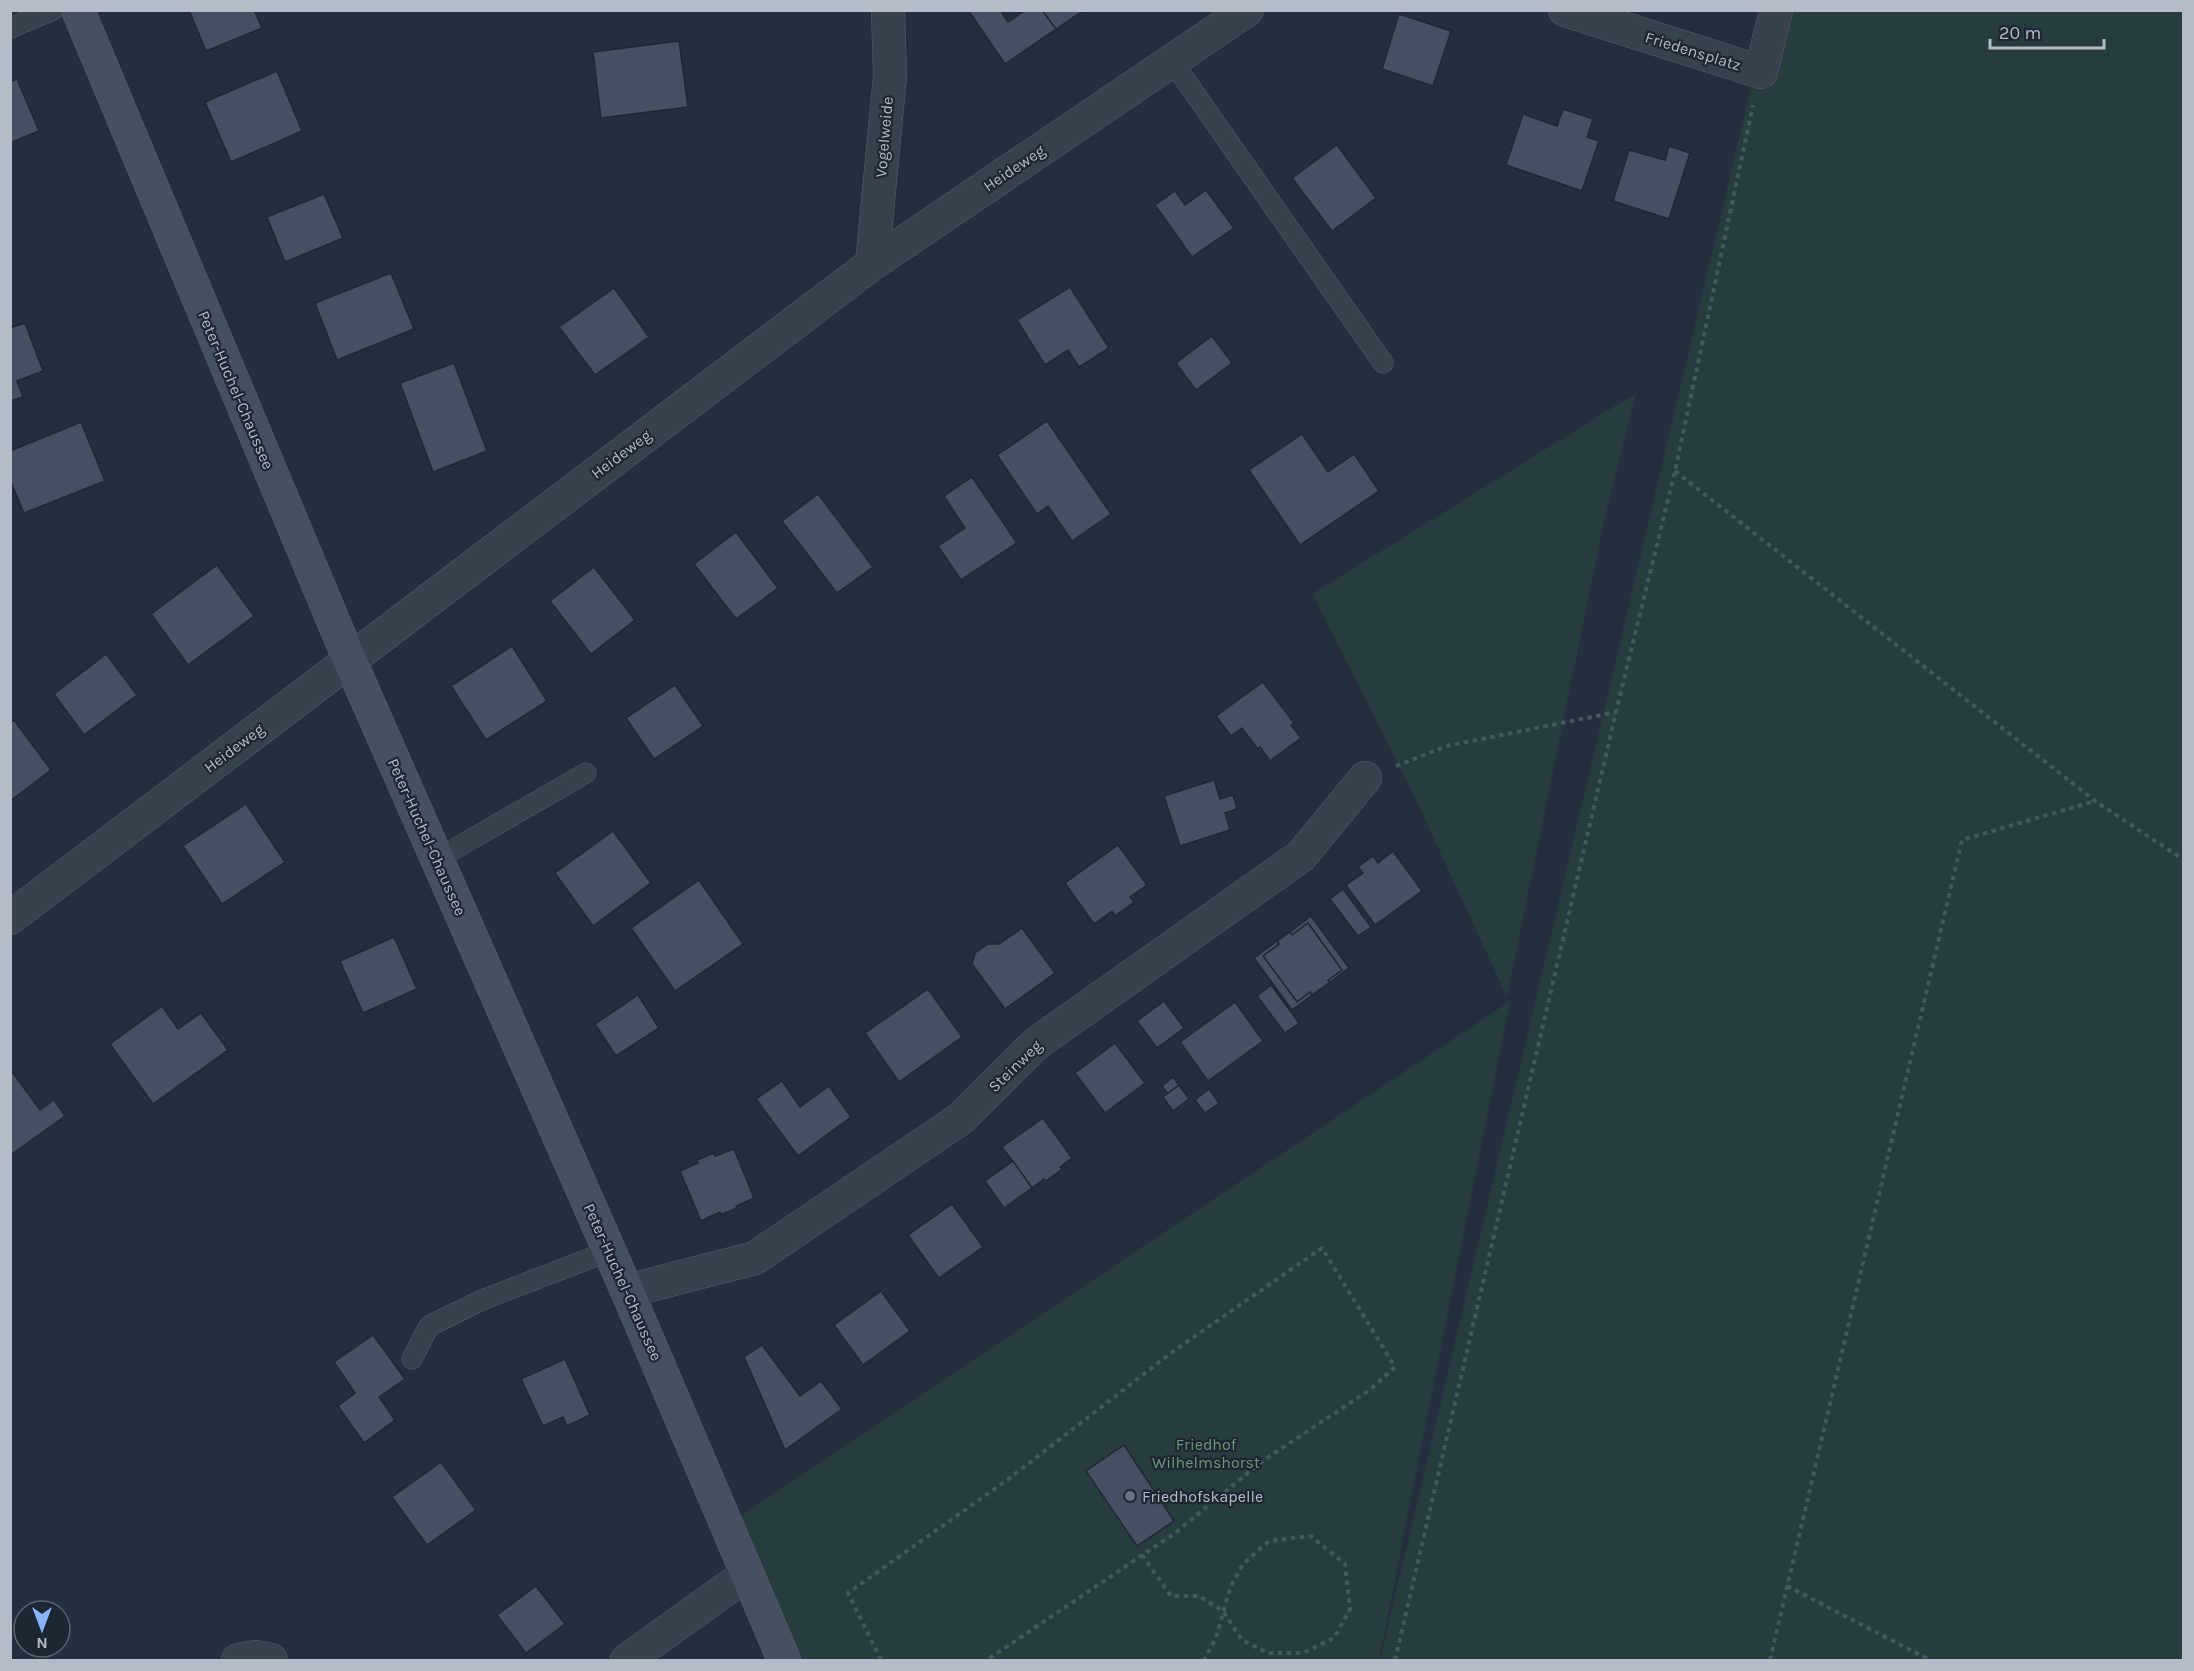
<svg xmlns="http://www.w3.org/2000/svg" width="2194" height="1671" viewBox="0 0 2194 1671" font-family="Karla,sans-serif">
  <style>
    .green { fill: #263c3f }
    .building { fill: #455162; stroke: #1f2835; stroke-width: 1.5 }
    .lines { fill: none; stroke-linecap: round; stroke-linejoin: round }
    .lane-casing { stroke: #565f6c; stroke-width: 21 }
    .street-casing { stroke: #565f6c; stroke-width: 34 }
    .secondary-casing { stroke: #565f6c; stroke-width: 34 }
    .path { stroke: #44595c; stroke-width: 4; stroke-dasharray: 4.5 4.5; stroke-linecap: butt }
    .lane { stroke: #38414e; stroke-width: 20 }
    .street { stroke: #38414e; stroke-width: 33 }
    .secondary { stroke: #465061; stroke-width: 33 }
    .worship-dot { fill: #6b7280; stroke: #1d2633; stroke-width: 2 }
    .labels { text-anchor: middle; dominant-baseline: central; stroke-width: 4.5; stroke-linejoin: round; paint-order: stroke }
    .street-label { font-size: 16px; fill: #b4bcc9; stroke: #1d2633 }
    .park-label { font-size: 16px; fill: #6b9a76; stroke: #1d2633 }
    .poi-label { font-size: 16px; fill: #b4bcc9; stroke: #1d2633; text-anchor: start }
  </style>
  <rect width="100%" height="100%" fill="#242f3e"/>
  <g class="green">
    <polygon points="1772,11 2183,11 2183,1660 1380,1660 1752,83"/>
    <polygon points="1636,393 1606,512 1507,997 1410,787 1312,594"/>
    <polygon points="1510,1001 1379,1660 795,1660 738,1517"/>
  </g>
  <g class="building">
    <polygon points="189,10 254,10 262,28 206,51"/>
    <polygon points="968,10 1000,10 1008,22 1026,10 1042,10 1056,29 1005,64"/>
    <polygon points="1042,10 1084,10 1056,29"/>
    <polygon points="1399,14 1451,31 1433,86 1382,69"/>
    <polygon points="679,41 688,107 601,118 593,52"/>
    <polygon points="277,71 302,131 231,162 205,102"/>
    <polygon points="17,79 39,131 10,143 10,82"/>
    <polygon points="1563,109 1593,119 1587,137 1599,141 1582,191 1506,165 1523,114 1557,126"/>
    <polygon points="1337,145 1376,198 1332,231 1292,178"/>
    <polygon points="1669,146 1690,153 1669,219 1613,201 1629,150 1665,160"/>
    <polygon points="1206,190 1234,228 1192,257 1155,205 1175,191 1185,205"/>
    <polygon points="324,194 343,238 285,262 267,217"/>
    <polygon points="391,273 414,329 337,360 315,303"/>
    <polygon points="1070,287 1109,348 1079,367 1068,350 1045,365 1017,320"/>
    <polygon points="614,288 649,337 595,375 559,327"/>
    <polygon points="25,323 43,371 17,381 23,397 10,401 10,328"/>
    <polygon points="1212,336 1232,363 1196,390 1176,363"/>
    <polygon points="454,363 487,451 433,472 400,383"/>
    <polygon points="1047,421 1111,514 1072,541 1048,506 1037,514 997,455"/>
    <polygon points="81,422 105,481 24,513 10,480 10,451"/>
    <polygon points="1302,434 1328,472 1354,454 1379,491 1300,545 1249,470"/>
    <polygon points="972,477 1017,543 961,580 938,546 965,528 944,496"/>
    <polygon points="818,494 873,567 837,593 782,521"/>
    <polygon points="736,532 778,588 736,619 694,564"/>
    <polygon points="217,565 254,616 188,665 151,614"/>
    <polygon points="594,567 635,620 591,654 550,601"/>
    <polygon points="512,646 547,701 486,740 451,686"/>
    <polygon points="106,654 137,695 84,735 54,694"/>
    <polygon points="1263,682 1294,723 1291,725 1301,738 1270,761 1260,747 1258,749 1242,728 1231,736 1216,716"/>
    <polygon points="675,685 703,726 654,759 626,718"/>
    <polygon points="14,720 51,770 10,801 10,723"/>
    <polygon points="1214,780 1220,799 1233,795 1237,809 1225,813 1230,830 1180,846 1164,796"/>
    <polygon points="246,804 285,862 222,904 183,846"/>
    <polygon points="613,831 651,883 593,926 555,873"/>
    <polygon points="1118,845 1147,885 1130,897 1134,902 1115,916 1112,911 1094,924 1065,883"/>
    <polygon points="1393,851 1422,891 1375,925 1346,885 1363,873 1358,867 1373,856 1378,863"/>
    <polygon points="699,880 743,944 675,991 631,928"/>
    <polygon points="1343,889 1371,927 1358,936 1330,899"/>
    <polygon points="1311,916 1349,968 1330,982 1328,980 1342,970 1308,923 1292,935 1290,932"/>
    <polygon points="1308,923 1342,970 1328,980 1330,982 1312,995 1310,992 1297,1002 1263,956 1279,944 1277,941 1290,932 1292,935"/>
    <polygon points="1022,928 1055,973 1005,1009 972,964 975,953 988,944 999,944"/>
    <polygon points="394,937 417,989 363,1013 340,961"/>
    <polygon points="1277,941 1279,944 1263,956 1297,1002 1310,992 1312,995 1292,1010 1254,958"/>
    <polygon points="1271,985 1299,1023 1285,1033 1257,996"/>
    <polygon points="928,989 962,1037 899,1082 865,1033"/>
    <polygon points="638,995 659,1028 616,1056 595,1024"/>
    <polygon points="1164,1001 1184,1028 1157,1048 1137,1021"/>
    <polygon points="1235,1002 1263,1041 1208,1081 1180,1042"/>
    <polygon points="162,1006 178,1029 201,1013 228,1050 153,1104 110,1044"/>
    <polygon points="1115,1043 1145,1083 1105,1113 1075,1073"/>
    <polygon points="10,1069 40,1110 54,1100 65,1116 12,1154 10,1152"/>
    <polygon points="1173,1077 1179,1085 1168,1094 1162,1086"/>
    <polygon points="782,1081 800,1107 829,1086 851,1117 798,1156 756,1099"/>
    <polygon points="1179,1085 1189,1099 1173,1111 1163,1097"/>
    <polygon points="1209,1089 1219,1103 1205,1113 1195,1100"/>
    <polygon points="1043,1118 1072,1158 1060,1167 1062,1169 1046,1181 1044,1179 1032,1188 1002,1147"/>
    <polygon points="734,1149 754,1198 736,1206 737,1208 720,1215 720,1212 701,1221 680,1171 698,1163 697,1160 714,1153 715,1156"/>
    <polygon points="1013,1161 1032,1188 1004,1208 985,1181"/>
    <polygon points="952,1204 983,1247 939,1278 908,1235"/>
    <polygon points="881,1291 910,1331 863,1365 834,1325"/>
    <polygon points="373,1335 405,1379 379,1397 395,1420 364,1443 338,1406 355,1393 334,1362"/>
    <polygon points="762,1345 800,1396 821,1381 842,1409 785,1450 744,1357"/>
    <polygon points="565,1359 590,1415 567,1426 563,1417 543,1426 521,1379"/>
    <polygon points="1124,1445 1174,1521 1137,1546 1086,1471"/>
    <polygon points="441,1462 476,1510 427,1545 392,1497"/>
    <polygon points="536,1586 565,1624 526,1653 497,1615"/>
  </g>
  <g class="lines">
    <defs>
      <g id="lane">
        <polyline points="10,28 53,10"/>
        <polyline points="1172,61 1383,363"/>
        <polyline points="437,859 586,773"/>
        <polyline points="412,1359 429,1326 482,1300 609,1251"/>
      </g>
      <g id="street">
        <polyline points="1565,10 1761,72 1776,10"/>
        <polyline points="872,264 890,76 888,10"/>
        <polyline points="10,918 872,264 1247,10"/>
        <polyline points="627,1291 755,1258 960,1119 1037,1043 1301,856 1365,778"/>
        <polyline points="238,1660 255,1657 271,1660"/>
        <polyline points="627,1660 747,1574"/>
      </g>
      <polyline id="secondary" points="78,10 350,661 627,1291 784,1660"/>
    </defs>
    <use href="#lane" class="lane-casing"/>
    <use href="#street" class="street-casing"/>
    <use href="#secondary" class="secondary-casing"/>
    <g class="path">
      <polyline points="1675,471 2095,801 2184,860"/>
      <polyline points="1396,766 1447,746 1616,712"/>
      <polyline points="1142,1555 1171,1596 1199,1596 1223,1611 1242,1640 1268,1653 1303,1653 1334,1638 1350,1609 1345,1564 1311,1536 1269,1541 1243,1564 1230,1588 1216,1638 1204,1660"/>
      <polyline points="1787,1586 1930,1660"/>
      <polyline points="881,1660 848,1593 1007,1480 1175,1350 1322,1248 1395,1367 1371,1389 1261,1462 1175,1533 987,1660"/>
      <polyline points="1395,1660 1616,712 1675,471 1753,105"/>
      <polyline points="1770,1660 1962,840 2095,801"/>
    </g>
    <use href="#lane" class="lane"/>
    <use href="#street" class="street"/>
    <use href="#secondary" class="secondary"/>
  </g>
  <circle class="worship-dot" cx="1130" cy="1496" r="6"/>
  <g class="labels">
    <g class="street-label">
      <text transform="translate(1693 51) rotate(17)">Friedensplatz</text>
      <text transform="translate(884 137) rotate(-85)">Vogelweide</text>
      <text transform="translate(1014 168) rotate(-34)">Heideweg</text>
      <text transform="translate(236 390) rotate(67)">Peter-Huchel-Chaussee</text>
      <text transform="translate(621 454) rotate(-37)">Heideweg</text>
      <text transform="translate(234 748) rotate(-37)">Heideweg</text>
      <text transform="translate(427 837) rotate(66)">Peter-Huchel-Chaussee</text>
      <text transform="translate(1015 1066) rotate(-44)">Steinweg</text>
      <text transform="translate(623 1282) rotate(66)">Peter-Huchel-Chaussee</text>
    </g>
    <g class="park-label">
      <text x="1206" y="1444">Friedhof<tspan x="1206" dy="18">Wilhelmshorst</tspan></text>
    </g>
    <g class="poi-label">
      <text x="1142" y="1496">Friedhofskapelle</text>
    </g>
  </g>
  <rect width="2194" height="1671" fill="none" stroke="#b4bcc9" stroke-width="24"/>
  <g transform="translate(42 1629) rotate(180)"><circle r="28" fill="#1d2633" stroke="#59626f" stroke-width="1.5"/>
  <path d="M0-4.5L10 22L0 15L-10 22Z" fill="#8ab4f8"/>
  <text y="-9" font-size="16" font-weight="bold" text-anchor="middle" fill="#b4bcc9">N</text>
  </g>
  <path d="M1990 39v9h114v-9" fill="none" stroke="#b4bcc9" stroke-width="3"/>
  <text x="1999" y="39" font-size="18" fill="#b4bcc9" stroke="#1d2633" stroke-width="4.5" paint-order="stroke">20 m</text>
</svg>
